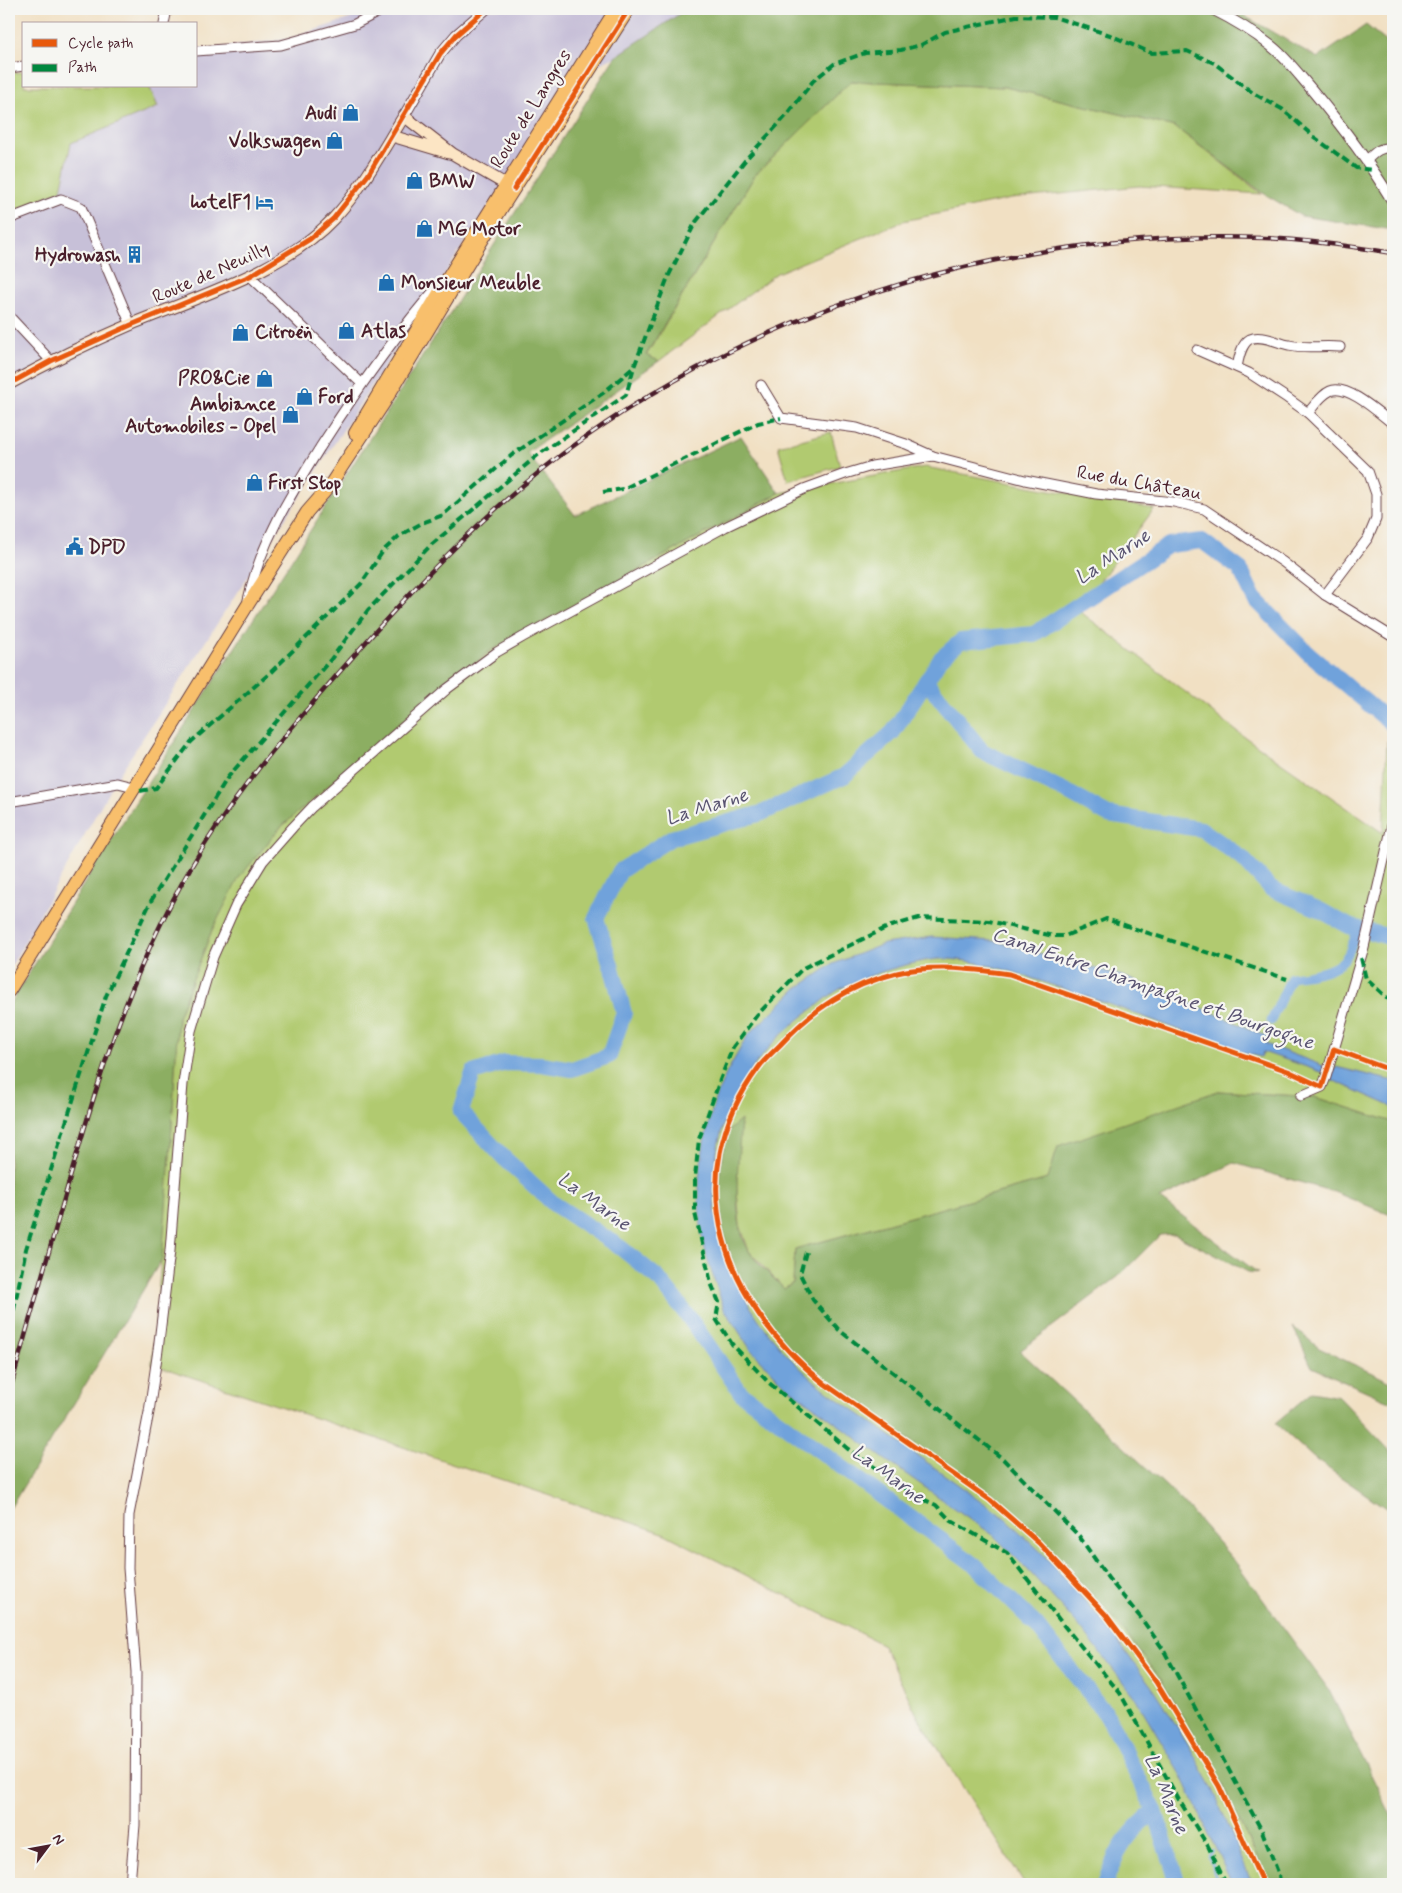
<svg xmlns="http://www.w3.org/2000/svg" width="1402" height="1893" viewBox="0 0 1402 1893" font-family="Mynerve,sans-serif">
  <style>
    .industrial { fill: #c7c0d8 }
    .green { fill: #b1ca6f; stroke: #7e744d }
    .forest { fill: #8cae62; stroke: #6b6646 }
    .water { fill: #70a2db; stroke: #5d6083 }
    .lines { fill: none; stroke-linecap: round; stroke-linejoin: round }
    .stream { stroke: #70a2db; stroke-width: 2.5 }
    .canal { stroke: #70a2db; stroke-width: 9 }
    .river { stroke: #70a2db; stroke-width: 16 }
    .minor-casing { stroke: #633c42; stroke-width: 11 }
    .tertiary-casing { stroke: #633c42; stroke-width: 12 }
    .secondary-casing { stroke: #633c42; stroke-width: 13 }
    .primary-casing { stroke: #633c42; stroke-width: 14 }
    .minor { stroke: #fff; stroke-width: 9 }
    .tertiary { stroke: #fff; stroke-width: 10 }
    .secondary { stroke: #fce5c4; stroke-width: 11 }
    .primary { stroke: #f8bf6c; stroke-width: 12 }
    .rail-casing { stroke: #4a1f2b; stroke-width: 4.5 }
    .rail { stroke: #f6f6f2; stroke-width: 2.5; stroke-dasharray: 8; stroke-linecap: butt }
    .quiet { stroke: #00873e; stroke-width: 4; stroke-dasharray: 8 4; stroke-linecap: butt }
    .cycleway-casing { stroke: #f6f6f2; stroke-width: 8 }
    .cycleway { stroke: #e8590c; stroke-width: 5 }
    .labels { text-anchor: middle; dominant-baseline: central; stroke-width: 4.5; stroke-linejoin: round; paint-order: stroke }
    .street-label { font-size: 19px; fill: #4a1f2b; stroke: #f6f6f2 }
    .poi-label { font-size: 19px; font-weight: bold; fill: #4a1f2b; stroke: #f6f6f2; text-anchor: start }
    .water-label { font-size: 20px; font-style: italic; fill: #595371; stroke: #f6f6f2 }
  </style>
  <rect width="100%" height="100%" fill="#f6f6f2"/>
  <filter id="ink" filterUnits="userSpaceOnUse"><feTurbulence type="fractalNoise" baseFrequency=".02" numOctaves="2"/><feDisplacementMap in="SourceGraphic" scale="10" xChannelSelector="R" yChannelSelector="G"/><feConvolveMatrix kernelMatrix="1 2 1 2 8 2 1 2 1" color-interpolation-filters="sRGB"/></filter>
  <filter id="wash" filterUnits="userSpaceOnUse"><feTurbulence type="fractalNoise" baseFrequency=".0096" numOctaves="4" result="noise"/><feDisplacementMap in="SourceGraphic" scale="20" xChannelSelector="R" yChannelSelector="G"/><feGaussianBlur stdDeviation="1.12" result="paint"/><feColorMatrix in="noise" values="0 0 0 0 0 0 0 0 0 0 0 0 0 0 0 0 0 1.4 0 .05"/><feComposite in="paint" operator="in"/></filter>
  <g filter="url(#wash)">
    <rect width="100%" height="100%" fill="#f1e0c3"/>
    <polygon class="industrial" points="371,9 687,9 615,57 574,75 113,784 9,970 9,214 61,190 71,143 158,107 149,86 196,86 196,51 287,39 358,16"/>
    <g class="green">
      <polygon points="24,72 24,86 149,86 158,107 71,143 61,190 9,214 9,73"/>
      <polygon points="851,81 1005,87 1175,127 1262,194 1139,186 1011,199 903,221 777,273 659,361 646,356 755,175"/>
      <polygon points="831,432 840,466 788,481 778,446"/>
      <polygon points="925,467 1154,509 1078,610 1239,733 1383,833 1387,741 1393,742 1393,1122 1315,1097 1218,1091 1048,1179 795,1249 793,1283 784,1289 749,1251 740,1225 737,1191 727,1132 720,1169 719,1201 724,1236 733,1264 744,1286 774,1330 804,1364 893,1429 993,1495 1040,1540 1109,1612 1160,1678 1221,1783 1270,1884 1025,1884 918,1717 883,1645 663,1533 152,1364 171,1142 178,1017 212,930 238,878 280,828 394,728 490,651 779,493"/>
    </g>
    <g class="forest">
      <polygon points="687,9 1232,9 1318,58 1366,25 1393,47 1393,230 1301,216 1263,193 1175,127 1005,87 851,81 755,175 646,355 659,361 527,453 575,515 741,436 779,493 490,651 394,728 280,828 239,878 212,930 178,1017 171,1142 162,1259 9,1510 9,1006 106,848 615,57"/>
      <path d="M1218,1091L1315,1097L1393,1122V1216L1334,1192L1234,1163L1160,1199L1258,1273L1248,1272L1175,1234L1160,1235L1119,1276L1020,1351L1181,1500L1237,1564L1329,1690L1393,1819V1884H1270L1221,1783L1160,1678L1109,1612L1040,1540L993,1495L893,1429L804,1364L774,1330L761,1312L744,1286L733,1264L724,1236L719,1201L720,1169L727,1132L741,1120C739,1155 730,1221 749,1251C758,1265 773,1277 784,1289L793,1283L795,1249L1048,1179L1058,1146Z"/>
      <polygon points="1293,1327 1319,1348 1393,1383 1393,1403 1312,1367"/>
      <polygon points="1312,1392 1339,1397 1393,1454 1393,1513 1316,1460 1275,1423"/>
    </g>
    <path class="water" d="M932,937L994,941L1123,976L1193,1004L1268,1037L1266,1044L1334,1070L1336,1067L1393,1081V1107L1332,1080L1330,1075L1269,1054L1263,1052L1261,1057L1236,1051C1174,1028 1112,1004 1049,984C1016,973 974,958 939,959C913,961 867,975 844,987C832,992 822,1003 811,1010C667,1116 694,1284 823,1388L1005,1518L1041,1552L1101,1619L1152,1687L1187,1742L1213,1789L1252,1884H1232L1182,1776L1136,1699L1084,1632L1027,1569L993,1535L883,1458L785,1385L751,1350L724,1309L707,1258L702,1236L699,1206V1178L704,1142L715,1099L727,1072L748,1035L796,989L833,964L884,944Z"/>
    <g class="lines">
      <polyline class="stream" points="1213,1850 1209,1858 1218,1884"/>
      <path class="canal" d="M1271,1021L1291,977C1310,974 1338,973 1348,954C1352,946 1355,937 1358,928"/>
      <g class="river">
        <polyline points="926,681 941,658 961,641 1034,634 1169,545 1202,541 1240,569 1254,598 1307,652 1393,725"/>
        <path d="M1105,1884C1116,1850 1127,1834 1155,1811"/>
        <polyline points="1178,1884 1155,1811 1108,1717 1036,1625 975,1565 741,1393 688,1316 658,1278 621,1248 554,1204 504,1158 461,1112 473,1073 505,1063 541,1064 572,1069 609,1056 624,1013 612,968 596,918 620,871 671,838 762,813 844,776 893,732 926,681 982,751 1065,791 1108,815 1201,829 1242,858 1271,889 1318,909 1349,926 1393,938"/>
      </g>
    </g>
  </g>
  <g filter="url(#ink)">
    <g class="lines">
      <defs>
        <g id="minor">
          <polyline points="164,24 167,9"/>
          <polyline points="196,51 281,45 355,24 384,9"/>
          <polyline points="9,68 24,66"/>
          <path d="M1367,160C1375,152 1381,146 1393,148"/>
          <polyline points="9,219 61,199 81,207 131,325"/>
          <polyline points="250,276 361,383"/>
          <polyline points="9,316 51,361"/>
          <polyline points="1197,350 1249,373 1287,398 1308,413 1368,471 1376,494 1376,519 1368,538 1325,595"/>
          <path d="M1237,367C1239,358 1241,344 1250,339C1261,334 1278,343 1289,345C1306,349 1323,345 1340,347"/>
          <polyline points="761,385 781,418 857,428 906,444 933,456 1025,480 1096,494 1174,502 1204,509 1283,562 1325,595 1393,637"/>
          <path d="M1308,413C1314,406 1321,395 1330,391C1347,383 1380,414 1393,424"/>
          <path d="M248,600C260,543 291,494 321,446C357,390 394,336 438,286"/>
          <polyline points="1393,742 1393,744"/>
          <polyline points="9,802 118,783 134,787"/>
          <polyline points="1301,1096 1322,1087 1326,1077 1364,947 1393,821"/>
          <polyline points="130,1884 135,1825 136,1672 128,1568 129,1515 149,1412 158,1350 170,1251 183,1084 191,1031 213,957 236,905 263,861 293,827 312,807 447,689 497,652 523,637 725,527 804,489 845,474 872,466 933,456"/>
        </g>
        <g id="tertiary">
          <path d="M1212,9C1232,19 1252,31 1270,45C1286,57 1299,75 1312,90C1342,126 1369,162 1393,202"/>
          <polyline points="404,116 440,54 456,35 486,9"/>
        </g>
        <g id="secondary">
          <polyline points="392,136 449,153"/>
          <path d="M9,384C49,362 90,342 132,324C196,297 284,271 333,219C362,189 382,151 404,116L453,154L514,189"/>
        </g>
        <g id="primary">
          <polyline points="355,433 452,271 616,9"/>
          <polyline points="9,991 247,606 307,512 328,488 384,403 503,206 629,9"/>
        </g>
      </defs>
      <use href="#minor" class="minor-casing"/>
      <use href="#tertiary" class="tertiary-casing"/>
      <use href="#secondary" class="secondary-casing"/>
      <use href="#primary" class="primary-casing"/>
      <use href="#minor" class="minor"/>
      <use href="#tertiary" class="tertiary"/>
      <use href="#secondary" class="secondary"/>
      <use href="#primary" class="primary"/>
      <defs>
        <path id="rail" d="M9,1394C27,1327 47,1259 66,1192C97,1082 127,983 182,883C228,800 289,729 351,659C421,579 496,500 583,439C782,298 1021,229 1264,238C1307,240 1350,246 1393,253"/>
      </defs>
      <use href="#rail" class="rail-casing"/>
      <use href="#rail" class="rail"/>
      <g class="quiet">
        <polyline points="603,492 623,489 758,423 781,418"/>
        <polyline points="140,791 156,788 191,742 270,673 361,584 383,551 399,536 422,523 443,515 512,455 603,393 634,367 668,277 695,223 747,158 787,115 813,81 834,64 865,53 901,50 921,45 945,32 1016,16 1054,17 1110,35 1151,53 1187,51 1214,63 1253,93 1282,109 1314,137 1356,168 1374,170"/>
        <polyline points="1361,958 1366,979 1393,1003"/>
        <polyline points="806,1252 800,1274 813,1300 839,1330 1003,1459 1079,1536 1108,1578 1141,1618 1163,1649 1262,1831 1279,1875 1280,1884"/>
        <polyline points="9,1334 26,1249 106,996 151,901 228,777 331,659 368,610 431,545 538,455 626,395 634,367"/>
        <polyline points="1226,1884 1208,1846 1179,1800 1120,1693 1065,1627 1007,1553 950,1520 936,1505 918,1497 848,1449 768,1382 732,1344 716,1319 719,1302 711,1283 695,1213 695,1178 699,1139 720,1080 733,1047 757,1015 803,968 888,927 919,918 989,921 1053,936 1065,936 1106,919 1287,979"/>
      </g>
      <defs>
        <g id="cycleway">
          <polyline points="514,189 629,9"/>
          <polyline points="9,384 51,361 131,325 250,276 310,239 333,219 368,175 440,54 456,35 486,9"/>
          <path d="M1263,1884L1219,1786L1156,1682L1106,1615L1039,1543L990,1500L825,1384C724,1304 676,1179 759,1067C765,1059 773,1052 780,1045C813,1009 849,985 897,973C934,964 972,969 1009,974L1288,1071L1322,1087L1334,1049L1393,1071"/>
        </g>
      </defs>
      <use href="#cycleway" class="cycleway-casing"/>
      <use href="#cycleway" class="cycleway"/>
    </g>
  </g>
  <defs>
    <symbol id="shop-bare" viewBox="-9 -9 18 18"><path d="M-5-2.5h2.3a2.7 3.5 0 0 1 5.4 0H5L5.5 6h-11ZM-1.5-2.5h3a1.5 2.3 0 0 0-3 0Z" fill="#1f6fb2" stroke="#f6f6f2" stroke-width="2.5" paint-order="stroke"/></symbol>
    <symbol id="hotel-bare" viewBox="-9 -9 18 18"><path d="M-6-4.5h1.5V1H6V5H4.5V3h-9V5H-6ZM-4 0a1.8 1.8 0 1 1 3.6 0ZM.5 0V-2.5h3Q6-2.5 6 0Z" fill="#1f6fb2" stroke="#f6f6f2" stroke-width="2.5" paint-order="stroke"/></symbol>
    <symbol id="building-bare" viewBox="-9 -9 18 18"><path d="M-4-6H4V6H1V3H-1V6H-4ZM-2.5-4.3h1.7v1.8h-1.7ZM.8-4.3h1.7v1.8H.8ZM-2.5-1h1.7V.8h-1.7ZM.8-1h1.7V.8H.8Z" fill="#1f6fb2" stroke="#f6f6f2" stroke-width="2.5" paint-order="stroke"/></symbol>
    <symbol id="civic-bare" viewBox="-9 -9 18 18"><path d="M-.6-6.5H3V-4.5H.6V-3L4-1V1h2V6H-6V1h2V-1L-.6-3ZM-1.2 2.5V6h2.4V2.5Z" fill="#1f6fb2" stroke="#f6f6f2" stroke-width="2.5" paint-order="stroke"/></symbol>
  </defs>
  <g fill-rule="evenodd">
    <use href="#shop-bare" x="338" y="100" width="25" height="25"/>
    <use href="#shop-bare" x="322" y="128" width="25" height="25"/>
    <use href="#shop-bare" x="402" y="168" width="25" height="25"/>
    <use href="#hotel-bare" x="252" y="190" width="25" height="25"/>
    <use href="#shop-bare" x="412" y="216" width="25" height="25"/>
    <use href="#building-bare" x="122" y="242" width="25" height="25"/>
    <use href="#shop-bare" x="374" y="270" width="25" height="25"/>
    <use href="#shop-bare" x="334" y="318" width="25" height="25"/>
    <use href="#shop-bare" x="228" y="320" width="25" height="25"/>
    <use href="#shop-bare" x="252" y="366" width="25" height="25"/>
    <use href="#shop-bare" x="292" y="384" width="25" height="25"/>
    <use href="#shop-bare" x="278" y="402" width="25" height="25"/>
    <use href="#shop-bare" x="242" y="470" width="25" height="25"/>
    <use href="#civic-bare" x="62" y="534" width="25" height="25"/>
  </g>
  <g class="labels">
    <g class="street-label">
      <text transform="translate(531 109) rotate(-58)">Route de Langres</text>
      <text transform="translate(211 273) rotate(-24)">Route de Neuilly</text>
      <text transform="translate(1139 483) rotate(10)">Rue du Château</text>
    </g>
    <g class="poi-label">
      <text x="337" y="113" text-anchor="end">Audi</text>
      <text x="321" y="141" text-anchor="end">Volkswagen</text>
      <text x="429" y="181">BMW</text>
      <text x="251" y="202" text-anchor="end">hotelF1</text>
      <text x="438" y="229">MG Motor</text>
      <text x="121" y="255" text-anchor="end">Hydrowash</text>
      <text x="401" y="283">Monsieur Meuble</text>
      <text x="361" y="331">Atlas</text>
      <text x="255" y="332">Citroën</text>
      <text x="250" y="378" text-anchor="end">PRO&amp;Cie</text>
      <text x="318" y="397">Ford</text>
      <text x="276" y="404" text-anchor="end">Ambiance<tspan x="276" dy="22">Automobiles - Opel</tspan></text>
      <text x="268" y="483">First Stop</text>
      <text x="88" y="547">DPD</text>
    </g>
    <g class="water-label">
      <text transform="translate(1113 557) rotate(-33)">La Marne</text>
      <text transform="translate(707 807) rotate(-17)">La Marne</text>
      <text transform="translate(1153 989) rotate(19)">Canal Entre Champagne et Bourgogne</text>
      <text transform="translate(594 1202) rotate(36)">La Marne</text>
      <text transform="translate(888 1475) rotate(36)">La Marne</text>
      <text transform="translate(1166 1794) rotate(67)">La Marne</text>
    </g>
  </g>
  <rect width="1402" height="1893" fill="none" stroke="#f6f6f2" stroke-width="30"/>
  <rect x="22" y="22" width="175" height="65" fill="#f6f6f2" stroke="#b1a0a2"/>
  <rect x="32" y="39" width="25" height="8" fill="#e8590c" stroke="#b1a0a2"/>
  <text x="68" y="48" font-size="15" fill="#4a1f2b">Cycle path</text>
  <rect x="32" y="64" width="25" height="8" fill="#00873e" stroke="#b1a0a2"/>
  <text x="68" y="72" font-size="15" fill="#4a1f2b">Path</text>
  <g transform="translate(48 1846) rotate(58)" stroke="#f6f6f2" stroke-width="4" paint-order="stroke">
  <path d="M0-4L9 19L0 12L-9 19Z" fill="#4a1f2b"/>
  <text y="-8" font-size="14" font-weight="bold" text-anchor="middle" fill="#4a1f2b">N</text>
  </g>
</svg>
